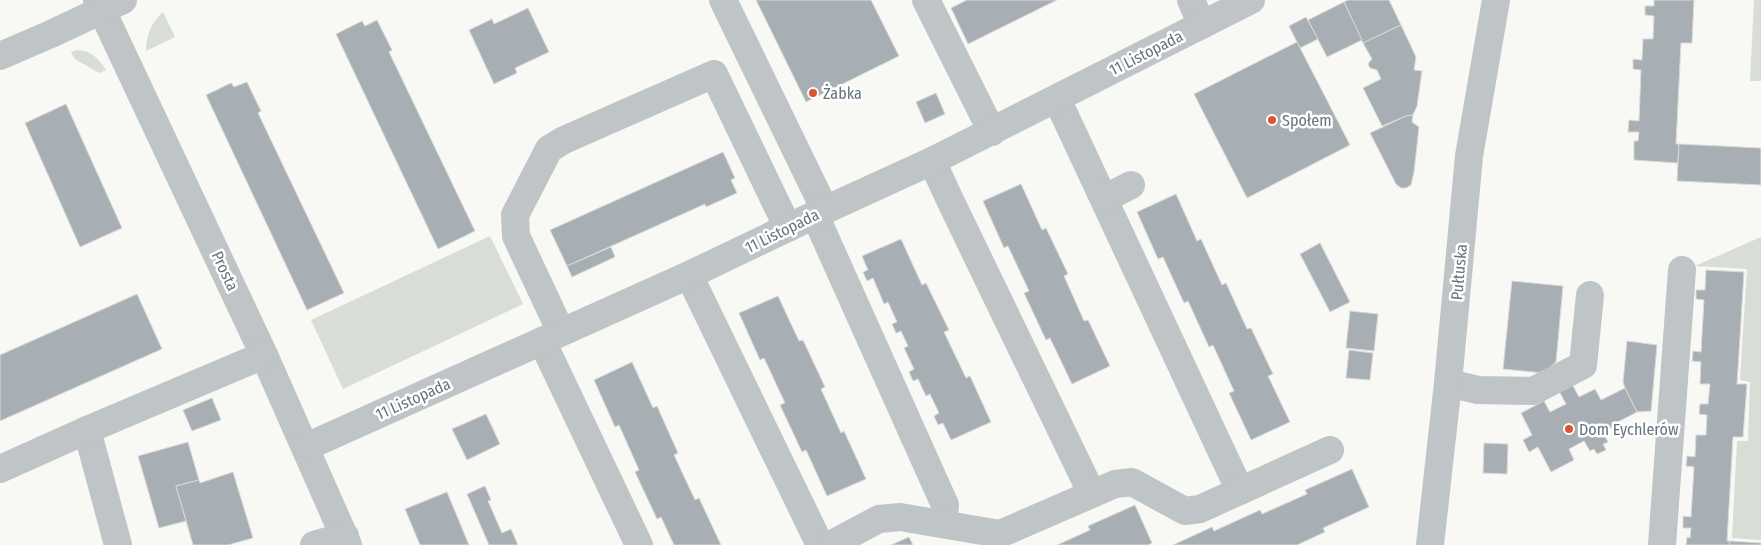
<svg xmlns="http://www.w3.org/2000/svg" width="1761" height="545" viewBox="0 0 1761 545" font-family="'Fira Sans Condensed',sans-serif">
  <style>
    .green { fill: #d8ddd5 }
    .building { fill: #a7afb5; stroke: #dadad8 }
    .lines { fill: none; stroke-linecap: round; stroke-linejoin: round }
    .minor { stroke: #bfc4c7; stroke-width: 28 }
    .poi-dot { fill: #d95534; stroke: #fff; stroke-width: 2 }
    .labels { text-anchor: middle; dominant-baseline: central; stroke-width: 5; stroke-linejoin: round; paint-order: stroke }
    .street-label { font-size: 16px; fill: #65747f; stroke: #fff }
    .poi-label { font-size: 16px; fill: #65747f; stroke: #fff; text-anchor: start }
  </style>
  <rect width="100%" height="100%" fill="#f8f8f5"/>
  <g class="green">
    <polygon points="1754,0 1761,0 1761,81 1750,81"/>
    <path d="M163,12L175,37L146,51C146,35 151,23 163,12Z"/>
    <path d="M77,50C92,51 98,58 106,70L99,73L75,59L71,52Z"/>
    <polygon points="490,236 523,304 343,389 311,320"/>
    <polygon points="1761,237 1761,540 1732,538 1737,441 1748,441 1750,382 1740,380 1747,269 1695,266"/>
  </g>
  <g class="building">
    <polygon points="756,0 871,0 899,56 806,102"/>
    <polygon points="967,0 1057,0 968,44 951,8"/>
    <polygon points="1348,0 1389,0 1401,25 1363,43 1344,2"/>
    <polygon points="1654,0 1694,0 1692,43 1681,43 1676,144 1679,144 1678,163 1634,160 1634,141 1638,141 1639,132 1628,132 1629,120 1639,121 1641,70 1633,69 1633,59 1642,60 1643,39 1653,39 1654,16 1645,15 1645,6 1654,6"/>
    <polygon points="1344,2 1362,40 1327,57 1308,20"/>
    <polygon points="528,8 549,52 515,68 517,73 494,84 469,30 492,19 494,24"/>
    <polygon points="1306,17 1318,39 1300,48 1289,26"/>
    <polygon points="377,20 392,50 389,52 475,231 438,249 336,34 362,21 365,26"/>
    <polygon points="1401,25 1416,57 1414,70 1422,71 1417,106 1413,115 1406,116 1382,126 1363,88 1381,79 1377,70 1370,68 1368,64 1372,59 1363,43"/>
    <polygon points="1297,42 1350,145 1247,198 1194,94"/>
    <polygon points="247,82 261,111 258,113 344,293 307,310 206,95 231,83 234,87"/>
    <polygon points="936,93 945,114 925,123 916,102"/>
    <polygon points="66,104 122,228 80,247 25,123"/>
    <polygon points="1413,115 1412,122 1419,127 1414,172 1411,185 1406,188 1401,188 1396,184 1370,133 1406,116"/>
    <polygon points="1679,144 1761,148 1761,185 1677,181"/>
    <polygon points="723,152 735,178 731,180 737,193 706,207 705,204 567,266 550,230"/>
    <polygon points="1021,184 1042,230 1046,228 1068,274 1064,276 1084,321 1088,320 1110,366 1072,384 1050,338 1046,340 1024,293 1029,291 1008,246 1004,248 983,201"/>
    <polygon points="1176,194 1197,241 1201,239 1222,285 1226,283 1247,329 1251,328 1273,374 1268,376 1290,422 1251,440 1229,393 1234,391 1213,345 1209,347 1188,301 1184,303 1163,257 1158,259 1137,212"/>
    <polygon points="901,239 922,285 926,283 949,330 944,332 966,378 970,376 991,422 951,440 943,423 938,425 934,416 939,413 930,394 926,396 918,379 913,381 909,372 914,369 904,348 908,346 901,331 896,333 892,324 897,322 888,302 884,304 873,278 867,281 863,272 868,270 862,256"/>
    <polygon points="1320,243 1350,302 1330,312 1300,254"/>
    <polygon points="611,247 615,257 572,277 567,266"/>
    <polygon points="1706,270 1744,272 1737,384 1747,384 1743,437 1733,437 1727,541 1730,541 1729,545 1686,545 1687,537 1690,538 1691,528 1683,528 1683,516 1691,517 1694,467 1686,466 1687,456 1695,457 1696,435 1706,435 1707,415 1699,414 1700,404 1708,404 1710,384 1700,384 1701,362 1692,361 1693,351 1701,352 1704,300 1696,299 1696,290 1705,290"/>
    <polygon points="1512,281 1563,286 1556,362 1543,373 1503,369"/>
    <polygon points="137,294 162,349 0,421 0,355"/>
    <polygon points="778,296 799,341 803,340 825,387 821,389 841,433 844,431 866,479 827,496 806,450 802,452 780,405 785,403 764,358 760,360 739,313"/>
    <polygon points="1350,311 1378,314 1374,351 1346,348"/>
    <polygon points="1627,341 1657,345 1651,411 1637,412 1625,388 1623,382"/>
    <polygon points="1349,350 1373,353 1370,380 1346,378"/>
    <polygon points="632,362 653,408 657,406 678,453 674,455 695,500 699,498 721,545 674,545 661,517 657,519 635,472 639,470 619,425 615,427 594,380"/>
    <polygon points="1572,384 1579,397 1595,389 1601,400 1625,388 1637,412 1614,424 1615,426 1603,432 1608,442 1603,444 1606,450 1597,454 1594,449 1590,451 1584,441 1569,449 1574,460 1551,472 1538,447 1529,452 1523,440 1532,435 1521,413 1544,401 1550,412 1566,404 1559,391"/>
    <polygon points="212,398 221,420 192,431 183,410"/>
    <polygon points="486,414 500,444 467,460 452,429"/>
    <polygon points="188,442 199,480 176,486 186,521 159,528 138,456"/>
    <polygon points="1484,443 1508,444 1507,474 1483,473"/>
    <polygon points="1352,469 1369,507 1323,528 1325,532 1297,545 1173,545 1212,527 1214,531 1260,510 1262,514 1307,494 1305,490"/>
    <polygon points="233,472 253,538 228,545 193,545 176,486 199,480 200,483"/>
    <polygon points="485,486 491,500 488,501 502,533 511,529 518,545 489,545 467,494"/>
    <polygon points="447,492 469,545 420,545 405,509"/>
    <polygon points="1135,505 1152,543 1148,545 1057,545 1090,530 1088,526"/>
    <polygon points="909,537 913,545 891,545"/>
    <polygon points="1730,541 1761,543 1761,545 1729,545"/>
  </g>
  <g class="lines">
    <g class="minor">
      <polyline points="97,0 264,355 348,545"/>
      <polyline points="723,0 825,210"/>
      <polyline points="926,0 992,132"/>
      <polyline points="1191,0 1202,25"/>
      <polyline points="0,56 51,34 123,0"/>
      <polyline points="1057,99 1240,491"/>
      <polyline points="932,161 950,200 1092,494"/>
      <polyline points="1104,199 1131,185"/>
      <polyline points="815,215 945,505 943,524"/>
      <polyline points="689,275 820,545"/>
      <polyline points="561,332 516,236 515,215 549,149 564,140 714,74 788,228"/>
      <polyline points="542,341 639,545"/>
      <polyline points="1448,383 1478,390 1533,391 1583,365 1590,295"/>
      <polyline points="87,430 118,545"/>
      <polyline points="306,447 689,275 825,210 932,161 1251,0"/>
      <polyline points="0,469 87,430 264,355"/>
      <polyline points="314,545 345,536"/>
      <polyline points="830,545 879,519 900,517 1000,534 1115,484 1132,482 1185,511 1200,509 1330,450"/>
      <polyline points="1430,545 1448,383 1469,156 1496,0"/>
      <polyline points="1662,545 1682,270"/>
    </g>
  </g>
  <g class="poi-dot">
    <circle cx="813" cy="93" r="5"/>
    <circle cx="1272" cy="120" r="5"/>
    <circle cx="1569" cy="429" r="5"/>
  </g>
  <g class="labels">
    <g class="street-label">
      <text transform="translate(1146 53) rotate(-27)">11 Listopada</text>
      <text transform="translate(782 231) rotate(-26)">11 Listopada</text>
      <text transform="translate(225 271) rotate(65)">Prosta</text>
      <text transform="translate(1459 272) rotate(-85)">Pułtuska</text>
      <text transform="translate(413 399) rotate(-24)">11 Listopada</text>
    </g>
    <g class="poi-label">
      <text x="823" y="93">Żabka</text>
      <text x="1282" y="120">Społem</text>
      <text x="1579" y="429">Dom Eychlerów</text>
    </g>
  </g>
</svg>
